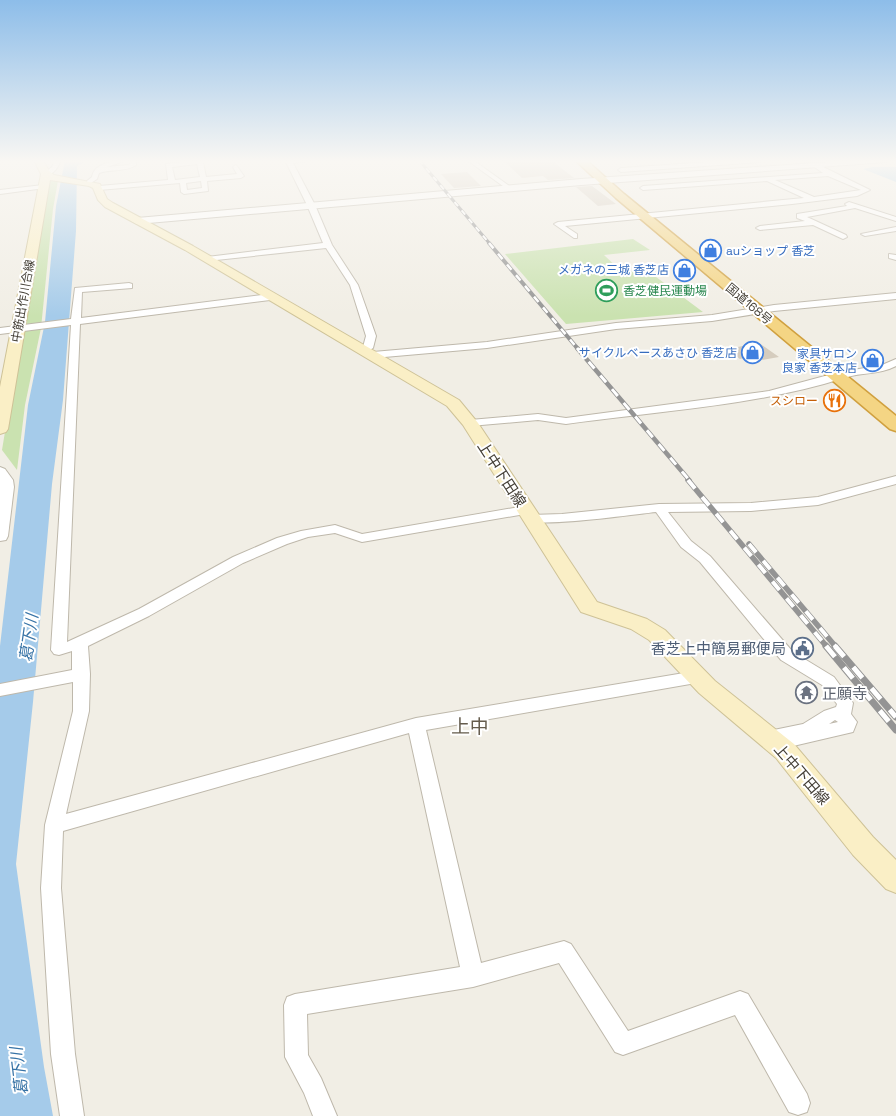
<svg xmlns="http://www.w3.org/2000/svg" width="896" height="1116" viewBox="0 0 896 1116" font-family="'Space Grotesk','Noto Sans JP',sans-serif">
  <style>
    .green { fill: #cae2b0 }
    .water { fill: #a5cbea }
    .building { fill: #d5ccbe }
    .lines { fill: none; stroke-linecap: round; stroke-linejoin: round }
    .minor-casing { stroke: #beb8ab; stroke-width: 2 }
    .tertiary-casing { stroke: #beb8ab; stroke-width: 2 }
    .secondary-casing { stroke: #cec297; stroke-width: 2 }
    .trunk-casing { stroke: #d0a03f; stroke-width: 3 }
    .minor { fill: #fff; fill-rule: evenodd }
    .tertiary { fill: #fff; fill-rule: evenodd }
    .secondary { fill: #faefc6; fill-rule: evenodd }
    .trunk { fill: #f4d584; fill-rule: evenodd }
    .rail-far4-casing { stroke: #949494; stroke-width: 3 }
    .rail-far3-casing { stroke: #949494; stroke-width: 4 }
    .rail-far2-casing { stroke: #949494; stroke-width: 4.5 }
    .rail-far1-casing { stroke: #949494; stroke-width: 5.5 }
    .rail-casing { stroke: #949494; stroke-width: 7 }
    .rail-far4 { stroke: #fff; stroke-width: 2; stroke-dasharray: 5.5; stroke-linecap: butt }
    .rail-far3 { stroke: #fff; stroke-width: 2.5; stroke-dasharray: 7; stroke-linecap: butt }
    .rail-far2 { stroke: #fff; stroke-width: 3; stroke-dasharray: 9; stroke-linecap: butt }
    .rail-far1 { stroke: #fff; stroke-width: 4; stroke-dasharray: 11; stroke-linecap: butt }
    .rail { stroke: #fff; stroke-width: 5; stroke-dasharray: 14; stroke-linecap: butt }
    .labels { text-anchor: middle; dominant-baseline: central; stroke-width: 4; stroke-linejoin: round; paint-order: stroke }
    .far-shop-label { font-size: 12px; fill: #366cbe; stroke: #fff; text-anchor: end }
    .far-leisure-label { font-size: 12px; fill: #27864d; stroke: #fff; text-anchor: start }
    .far-street-label { font-size: 12px; fill: #433e35; stroke: #fff }
    .far-food-label { font-size: 12px; fill: #c56008; stroke: #fff; text-anchor: end }
    .street-label { font-size: 15px; fill: #433e35; stroke: #fff }
    .service-label { font-size: 15px; fill: #4e5e75; stroke: #fff; text-anchor: end }
    .worship-label { font-size: 15px; fill: #5b616d; stroke: #fff; text-anchor: start }
    .water-label { font-size: 16px; font-style: italic; fill: #3773a6; stroke: #fff }
    .near-neighbourhood-label { font-size: 19px; fill: #655c4d; stroke: #fff }
  </style>
  <rect width="100%" height="100%" fill="#f1eee5"/>
  <g class="green">
    <polygon points="50,181 58,181 53,209 41,328 25,405 17,470 2,450 46,184"/>
    <polygon points="633,239 650,250 604,255 621,271 648,271 703,312 566,324 505,254"/>
  </g>
  <g class="water">
    <polygon points="65,160 88,160 77,166 76,231 63,400 52,484 33,702 16,864 44,1067 53,1116 0,1116 0,646 28,405 45,322 56,206"/>
    <polygon points="873,167 896,167 896,182 863,169"/>
  </g>
  <g class="building">
    <polygon points="551,160 574,178 548,180 543,176 522,178 505,162"/>
    <polygon points="467,172 481,186 454,188 441,174"/>
    <polygon points="592,186 616,204 598,206 576,187"/>
    <polygon points="759,343 779,357 750,362 744,358 740,359 727,349"/>
  </g>
  <g class="lines">
    <defs>
      <g id="minor">
        <path d="M55,160H61C58,168 53,176 44,175V173L52,167Z"/>
        <path d="M118,160H127L107,167L128,165L130,164V160H136V165C126,172 110,169 99,173L97,179L91,183H87V181L92,177C94,165 107,163 118,160Z"/>
        <path d="M200,160L203,162L206,177L237,174L233,167L236,165L244,176L241,178L207,181L208,191L184,194L181,192L180,183L99,190L96,188L99,186L168,180L166,164ZM197,164L200,177L175,180L172,167ZM201,181L202,188L187,190L186,183Z"/>
        <polygon points="285,160 311,160 293,163 315,205 332,245 358,285 376,336 373,348 365,353 360,350 363,347 366,336 350,285 326,248 207,261 203,259 207,257 323,243 307,205"/>
        <polygon points="467,160 473,160 512,188 507,189"/>
        <polygon points="740,160 763,160 760,162 621,172 618,170 621,168"/>
        <path d="M815,163L870,190L857,196L792,204L565,226L577,234V238H574L554,224L558,222L804,198L767,181L643,190L640,188L643,186L823,173L813,166V164ZM828,176L861,190L814,197L775,180Z"/>
        <polygon points="43,185 45,186 45,188 0,194 0,190"/>
        <polygon points="849,202 896,217 896,221 855,208 807,217 846,235 847,237 843,239 813,225 760,230 756,228 760,226 805,221 797,218 797,214 847,206 845,204"/>
        <polygon points="896,227 896,231 865,236 861,234"/>
        <polygon points="889,254 896,255 896,260 889,258"/>
        <polygon points="129,283 132,284 132,288 82,292 81,318 270,294 274,297 270,300 80,324 67,642 139,609 233,557 277,538 301,531 335,525 362,534 525,506 531,510 525,514 362,542 335,533 308,537 287,544 243,563 149,616 88,646 90,674 89,711 66,814 416,718 696,671 702,673 704,677 702,681 696,683 426,730 481,963 564,941 571,944 628,1031 740,991 748,994 807,1094 810,1103 807,1112 798,1115 789,1112 735,1015 623,1055 615,1052 559,963 473,987 307,1014 308,1055 321,1078 337,1116 313,1116 304,1093 285,1057 284,1005 287,997 295,994 460,967 409,733 63,831 61,888 75,1054 84,1116 60,1116 51,1054 41,888 45,825 73,711 73,682 0,696 0,684 72,670 72,651 59,655 54,654 51,650 71,325 0,334 0,328 71,319 75,288"/>
        <polygon points="896,293 896,299 774,311 712,321 616,329 487,348 373,358 368,355 373,352 487,342 616,323 712,315 774,305"/>
        <path d="M896,359V366C880,375 861,372 844,378C756,406 658,411 566,424L538,420L470,426L464,423L470,420L538,414L566,418L769,391L836,373L882,365Z"/>
        <path d="M896,476V484L818,505L751,511L668,512L691,541L710,556L793,652L834,677L853,703L851,714L857,722L853,732L776,750L770,748L767,743L764,742L761,737L764,732L803,724L824,711L836,707L837,704L822,685L781,660L700,562L681,547L656,512C637,514 533,529 524,519L531,515L562,514L659,504L751,503L818,497ZM835,720L838,722L829,724Z"/>
      </g>
      <g id="tertiary">
        <polygon points="859,160 890,160 886,162 581,185 137,224 132,221 137,218 581,179"/>
        <polygon points="0,467 5,469 13,480 14,487 8,536 6,540 0,541"/>
      </g>
      <polygon id="secondary" points="34,160 43,160 49,171 54,175 100,184 107,199 113,203 193,246 459,400 478,423 597,602 647,619 665,630 715,681 794,744 873,837 896,860 896,893 886,889 853,855 776,758 699,693 649,640 631,629 581,612 463,425 447,406 185,250 105,207 98,200 93,188 89,186 50,180 8,429 6,432 0,434 0,387 41,174"/>
      <polygon id="trunk" points="575,160 586,160 624,194 896,416 896,431 890,429 616,198"/>
    </defs>
    <use href="#minor" class="minor-casing"/>
    <use href="#tertiary" class="tertiary-casing"/>
    <use href="#secondary" class="secondary-casing"/>
    <use href="#trunk" class="trunk-casing"/>
    <use href="#minor" class="minor"/>
    <use href="#tertiary" class="tertiary"/>
    <use href="#secondary" class="secondary"/>
    <use href="#trunk" class="trunk"/>
    <defs>
      <polyline id="rail-far4" points="419,160 490,244"/>
      <polyline id="rail-far3" points="489,243 578,349"/>
      <polyline id="rail-far2" points="577,348 690,481"/>
      <g id="rail-far1">
        <polyline points="688,480 827,647"/>
        <polyline points="749,544 836,647"/>
      </g>
      <g id="rail">
        <polyline points="826,646 896,730"/>
        <polyline points="835,646 896,717"/>
      </g>
    </defs>
    <use href="#rail-far4" class="rail-far4-casing"/>
    <use href="#rail-far3" class="rail-far3-casing"/>
    <use href="#rail-far2" class="rail-far2-casing"/>
    <use href="#rail-far1" class="rail-far1-casing"/>
    <use href="#rail" class="rail-casing"/>
    <use href="#rail-far4" class="rail-far4"/>
    <use href="#rail-far3" class="rail-far3"/>
    <use href="#rail-far2" class="rail-far2"/>
    <use href="#rail-far1" class="rail-far1"/>
    <use href="#rail" class="rail"/>
  </g>
  <linearGradient id="sky" x2="0" y2="1"><stop stop-color="#8dbde9"/><stop offset="0.51" stop-color="#f9f7f3"/><stop offset="1" stop-color="#f9f7f3" stop-opacity="0"/></linearGradient>
  <rect width="896" height="316" fill="url(#sky)"/>
  <defs>
    <symbol id="shop-ring" viewBox="-11 -11 22 22"><circle r="9.5" fill="#fff" stroke="#3f7fe0" stroke-width="1.5"/><path d="M-5-2.5h2.3a2.7 3.5 0 0 1 5.4 0H5L5.5 6h-11ZM-1.5-2.5h3a1.5 2.3 0 0 0-3 0Z" fill="#3f7fe0"/></symbol>
    <symbol id="stadium-ring" viewBox="-11 -11 22 22"><circle r="9.5" fill="#fff" stroke="#2e9e5b" stroke-width="1.5"/><path d="M0-5a6.5 5 0 1 0 0 10a6.5 5 0 1 0 0-10ZM-3.5-1.8h7v3.6h-7Z" fill="#2e9e5b"/></symbol>
    <symbol id="restaurant-ring" viewBox="-11 -11 22 22"><circle r="9.5" fill="#fff" stroke="#e8710a" stroke-width="1.5"/><path d="M-5-6h1v4h1v-4h1v4h1v-4h1v5L-1.5 .5V6h-2V.5L-5-1ZM5-6V6H3V1.5H1.5Q1.5-4 5-6Z" fill="#e8710a"/></symbol>
    <symbol id="civic-ring" viewBox="-11 -11 22 22"><circle r="9.5" fill="#fff" stroke="#5c6f8a" stroke-width="1.5"/><path d="M-.6-6.5H3V-4.5H.6V-3L4-1V1h2V6H-6V1h2V-1L-.6-3ZM-1.2 2.5V6h2.4V2.5Z" fill="#5c6f8a"/></symbol>
    <symbol id="temple-ring" viewBox="-11 -11 22 22"><circle r="9.5" fill="#fff" stroke="#6b7280" stroke-width="1.5"/><path d="M0-6L5-2H3V0L6.5 2.5H4V6H1.5V3h-3V6H-4V2.5H-6.5L-3 0V-2H-5Z" fill="#6b7280"/></symbol>
  </defs>
  <g fill-rule="evenodd">
    <use href="#shop-ring" x="698" y="238" width="25" height="25"/>
    <use href="#shop-ring" x="672" y="258" width="25" height="25"/>
    <use href="#stadium-ring" x="594" y="278" width="25" height="25"/>
    <use href="#shop-ring" x="740" y="340" width="25" height="25"/>
    <use href="#shop-ring" x="860" y="348" width="25" height="25"/>
    <use href="#restaurant-ring" x="822" y="388" width="25" height="25"/>
    <use href="#civic-ring" x="790" y="636" width="25" height="25"/>
    <use href="#temple-ring" x="794" y="680" width="25" height="25"/>
  </g>
  <g class="labels">
    <g class="far-shop-label">
      <text x="726" y="251" text-anchor="start">auショップ 香芝</text>
      <text x="669" y="270">メガネの三城 香芝店</text>
      <text x="737" y="353">サイクルベースあさひ 香芝店</text>
      <text x="857" y="354">家具サロン<tspan x="857" dy="14">良家 香芝本店</tspan></text>
    </g>
    <g class="far-leisure-label">
      <text x="623" y="291">香芝健民運動場</text>
    </g>
    <g class="far-street-label">
      <text transform="translate(23 301) rotate(-80)">中筋出作川合線</text>
      <text transform="translate(749 304) rotate(40)">国道168号</text>
    </g>
    <g class="far-food-label">
      <text x="818" y="401">スシロー</text>
    </g>
    <g class="street-label">
      <text transform="translate(502 474) rotate(57)">上中下田線</text>
      <text transform="translate(802 774) rotate(49)">上中下田線</text>
    </g>
    <g class="service-label">
      <text x="786" y="648">香芝上中簡易郵便局</text>
    </g>
    <g class="worship-label">
      <text x="822" y="693">正願寺</text>
    </g>
    <g class="water-label">
      <text transform="translate(29 638) rotate(-82)">葛下川</text>
      <text transform="translate(19 1071) rotate(-97)">葛下川</text>
    </g>
    <g class="near-neighbourhood-label">
      <text x="470" y="726">上中</text>
    </g>
  </g>
</svg>
